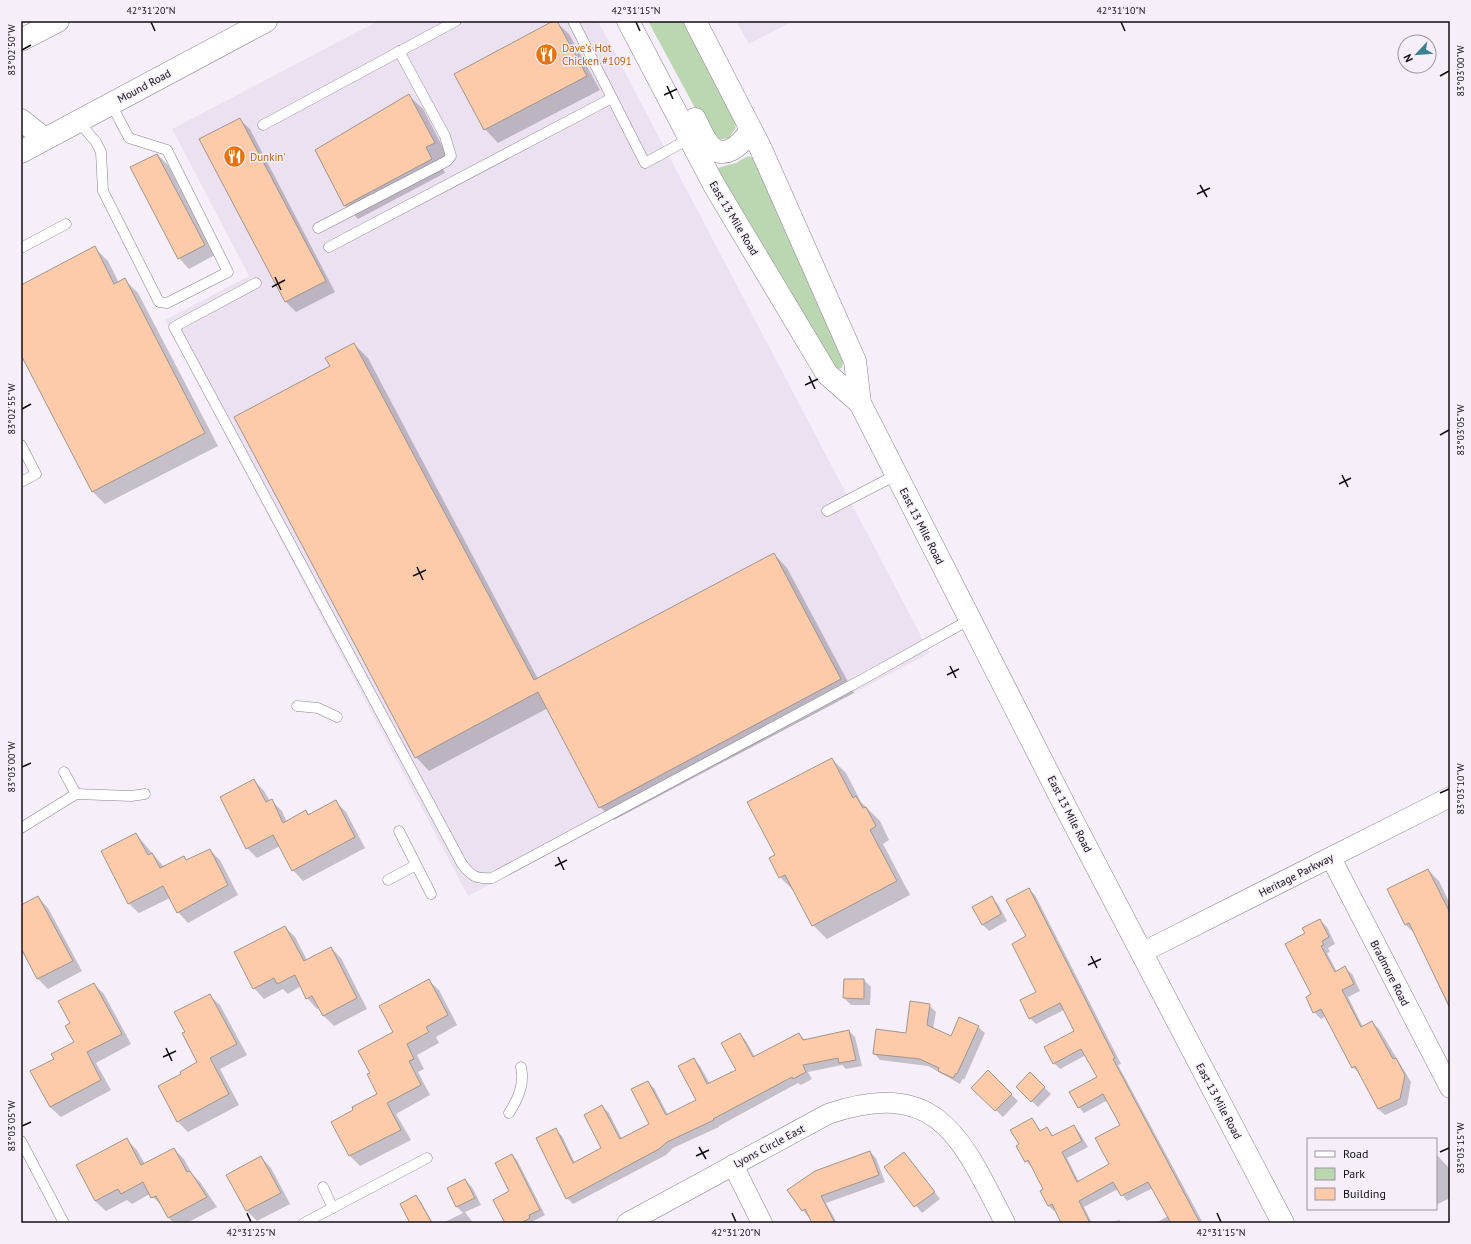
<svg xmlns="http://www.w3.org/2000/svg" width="1471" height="1244" viewBox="0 0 1471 1244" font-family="'PT Sans',sans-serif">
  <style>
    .built { fill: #ece1f1 }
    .green { fill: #bbd7b2 }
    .shadow { fill: #0003 }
    .building { fill: #fdcbaa; stroke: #9f958e }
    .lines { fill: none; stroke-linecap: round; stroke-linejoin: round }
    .service-casing { stroke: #88828b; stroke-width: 11 }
    .minor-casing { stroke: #88828b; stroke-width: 21 }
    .secondary-casing { stroke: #88828b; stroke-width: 23 }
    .service { stroke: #fff; stroke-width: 10 }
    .minor { stroke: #fff; stroke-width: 20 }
    .secondary { stroke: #fff; stroke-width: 22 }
    .ticks { fill: none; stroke: #100e11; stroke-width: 1.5 }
    .labels { text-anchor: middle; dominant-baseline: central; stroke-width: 3; stroke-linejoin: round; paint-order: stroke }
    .food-label { font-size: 11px; fill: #c56008; stroke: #f6effa; text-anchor: start }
    .street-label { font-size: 11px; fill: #100e11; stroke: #f6effa }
    .neatline { fill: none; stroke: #100e11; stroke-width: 1.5 }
    .ticks-label { font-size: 10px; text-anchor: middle; fill: #100e11 }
  </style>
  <rect width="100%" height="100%" fill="#f6effa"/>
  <g class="built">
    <polygon points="378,21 598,21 930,653 468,896 165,320 249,276 172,129"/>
    <polygon points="736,21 793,21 749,44"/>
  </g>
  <g class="green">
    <polygon points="648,21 683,21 736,123 735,129 729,138 718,140 708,132"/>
    <polygon points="748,156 754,158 843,362 842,368 838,369 835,366 717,168 736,163"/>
  </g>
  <g class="shadow">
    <polygon points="555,21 569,34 600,90 498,143 485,129"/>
    <polygon points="409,96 423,109 448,157 439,161 445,173 358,219 345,205"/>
    <polygon points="239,119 250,129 335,292 296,312 286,302 200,140"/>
    <polygon points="158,155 168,165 215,255 189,269 179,258 132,168"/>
    <polygon points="95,248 108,261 119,283 125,280 138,293 218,446 105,504 92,491 21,353 21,286"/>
    <polygon points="354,344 368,358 538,679 774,554 787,568 854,693 614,820 600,807 548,708 429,771 416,757 331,367"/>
    <polygon points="832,759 846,773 861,802 880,821 889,840 883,844 910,895 827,939 813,925 794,891 780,877 776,855"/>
    <polygon points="254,780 264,791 270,801 271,800 282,811 287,822 306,812 310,815 336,802 346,812 365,848 303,881 293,870 280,846 257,858 247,848"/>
    <polygon points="136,834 164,867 184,858 187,861 210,850 220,860 238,895 188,923 178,912 170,898 139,913 128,903"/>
    <polygon points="1428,870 1439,881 1450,904 1450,1010 1415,934 1406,925"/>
    <polygon points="1029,889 1035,895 1121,1064 1118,1065 1203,1223 1156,1223 1168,1216 1153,1188 1127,1201 1118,1189 1084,1207 1092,1223 1063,1223 1056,1210 1054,1211 1048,1205 1045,1190 1032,1167 1026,1161 1020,1145 1032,1119 1041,1132 1047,1129 1054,1136 1074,1126 1079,1132 1088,1147 1067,1158 1079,1182 1110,1164 1121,1125 1108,1100 1084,1113 1079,1107 1098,1077 1086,1055 1060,1069 1054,1063 1075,1031 1064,1010 1036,1024 1030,1018 1038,992 1028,937"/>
    <polygon points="38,897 48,908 82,971 48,989 38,979 21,950 21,906"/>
    <polygon points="992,898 998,904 1007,921 989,931 982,924"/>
    <polygon points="1320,920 1327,927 1335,944 1328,948 1330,952 1327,953 1337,972 1345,968 1352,974 1360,991 1348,997 1363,1027 1372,1022 1379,1029 1411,1082 1407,1105 1385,1115 1378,1109 1360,1074 1353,1067 1326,1016 1321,1019 1314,1012 1307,934"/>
    <polygon points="285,927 295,937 307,960 331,948 341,958 367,1009 334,1026 324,1016 319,1008 317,1009 307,998 301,986 288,994 283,989 264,999 254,988"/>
    <polygon points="428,980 439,990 457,1025 436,1037 439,1043 417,1055 424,1069 418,1072 430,1095 396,1114 411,1140 360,1166 350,1156 355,1110 378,1095 371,1073 394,1033"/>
    <polygon points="845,980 864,980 871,987 870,1005 851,1005 844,998"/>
    <polygon points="94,984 104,994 131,1044 96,1063 111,1090 61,1117 50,1107 55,1060 76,1042"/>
    <polygon points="209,995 220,1005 247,1055 220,1069 239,1105 188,1132 178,1122 160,1087 183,1075 198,1063 186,1032"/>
    <polygon points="929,1005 936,1012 933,1029 951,1037 978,1027 985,1033 964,1080 963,1078 960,1084 928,1066 880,1060 874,1053 907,1034"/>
    <polygon points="849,1031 855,1037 862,1066 846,1069 842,1065 808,1072 812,1079 801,1085 798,1083 719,1126 719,1127 673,1148 666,1155 573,1204 567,1198 555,1129 562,1136 575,1163 602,1148 602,1106 609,1113 622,1139 650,1124 648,1082 654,1088 668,1115 697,1101 694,1059 700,1066 710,1084 737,1070 740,1034 746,1041 755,1057 799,1034 806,1041"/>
    <polygon points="988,1072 1018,1101 1003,1117 973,1088"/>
    <polygon points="1030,1074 1051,1094 1038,1107 1017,1087"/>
    <polygon points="127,1140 137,1150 145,1164 174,1149 184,1159 192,1174 200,1182 217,1207 187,1223 174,1223 168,1217 163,1207 150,1194 132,1204 127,1200 106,1211 95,1201"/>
    <polygon points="870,1152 876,1158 885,1182 826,1203 837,1223 813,1223 803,1210"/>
    <polygon points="904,1153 940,1199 922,1213 885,1167"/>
    <polygon points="1436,1154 1450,1169 1450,1198 1436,1205"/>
    <polygon points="512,1155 517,1160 545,1215 530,1223 506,1223 511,1192"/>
    <polygon points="261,1157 271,1168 290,1204 257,1221 247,1211 227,1175"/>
    <polygon points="465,1180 472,1187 481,1205 465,1212 473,1223 443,1223 463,1213 457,1207 448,1189"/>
    <polygon points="416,1196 421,1202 433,1223 411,1223"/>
    <polygon points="1119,1220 1122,1223 1112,1223"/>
  </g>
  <g class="building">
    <polygon points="553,21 557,21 587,76 484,130 454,74"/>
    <polygon points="409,94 435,143 426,147 432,159 344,206 315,150"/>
    <polygon points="240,118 326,281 285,302 199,139"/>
    <polygon points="157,154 205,245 178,259 130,167"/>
    <polygon points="95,246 114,284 125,278 205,433 92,492 21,355 21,285"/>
    <polygon points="354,343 534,680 774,553 841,679 599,808 538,692 415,758 234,417 330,366 325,358"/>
    <polygon points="832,758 853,798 856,796 863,808 866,807 876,826 870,830 897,881 812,926 785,875 779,878 769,858 775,855 747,802"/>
    <polygon points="254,779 266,802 272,799 283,823 306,810 308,815 336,800 355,837 292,871 273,835 246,849 220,797"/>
    <polygon points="136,833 148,855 152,853 160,868 184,856 186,860 210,849 228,885 177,913 163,886 128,904 101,851"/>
    <polygon points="1428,869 1450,913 1450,1008 1409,923 1405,925 1387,889"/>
    <polygon points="1029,888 1115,1058 1113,1059 1200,1223 1171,1223 1148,1182 1121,1196 1113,1182 1079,1201 1090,1223 1061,1223 1052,1204 1048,1206 1040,1191 1043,1189 1028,1160 1025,1162 1016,1146 1019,1144 1010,1130 1032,1118 1040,1131 1047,1127 1052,1136 1074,1125 1082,1141 1062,1152 1077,1182 1109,1164 1095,1138 1120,1125 1103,1094 1078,1108 1069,1092 1097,1077 1081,1049 1053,1064 1044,1047 1074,1031 1060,1003 1029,1019 1020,1000 1036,992 1012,944 1026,936 1006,900"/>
    <polygon points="38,896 73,961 37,979 21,948 21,905"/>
    <polygon points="992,896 1001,914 982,925 972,907"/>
    <polygon points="1320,919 1329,937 1322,941 1324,945 1321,946 1335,972 1345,966 1354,984 1342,990 1361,1027 1372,1021 1393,1059 1396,1058 1405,1075 1400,1099 1378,1109 1355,1066 1352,1068 1321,1009 1313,1013 1306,997 1311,994 1285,944 1305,933 1302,928"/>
    <polygon points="285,926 304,961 331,947 357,998 323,1016 312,996 306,999 295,975 277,984 274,978 253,989 234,952"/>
    <polygon points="429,979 448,1015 426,1027 429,1032 407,1044 414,1059 409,1061 421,1085 387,1103 401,1130 349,1156 331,1122 353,1110 352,1107 377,1094 367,1074 370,1073 358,1051 393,1032 379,1006"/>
    <polygon points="844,979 864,979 864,999 843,998"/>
    <polygon points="94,983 122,1034 87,1052 101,1080 50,1107 30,1071 54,1059 51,1054 74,1042 65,1026 70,1023 58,1001"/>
    <polygon points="210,994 237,1044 210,1058 229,1094 177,1122 158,1086 181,1074 180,1072 197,1062 182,1033 185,1032 174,1012"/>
    <polygon points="910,1001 930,1004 927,1025 951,1036 959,1017 979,1026 957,1074 956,1073 953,1078 938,1071 939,1068 920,1059 873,1054 876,1029 906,1033"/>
    <polygon points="849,1030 856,1060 839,1063 838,1058 803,1065 806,1072 793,1079 792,1077 713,1119 714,1120 667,1142 659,1149 566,1199 536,1138 556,1128 573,1163 601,1148 584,1115 602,1105 620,1139 649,1124 631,1089 648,1081 666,1115 696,1100 678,1066 694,1058 707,1084 736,1070 721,1043 740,1033 753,1057 799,1033 803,1040"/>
    <polygon points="988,1070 1012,1094 995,1111 971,1088"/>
    <polygon points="1030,1072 1045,1087 1031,1102 1016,1087"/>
    <polygon points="127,1138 141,1165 174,1148 187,1172 190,1171 207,1197 168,1218 156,1196 151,1198 143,1182 121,1194 118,1189 95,1201 76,1165"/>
    <polygon points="870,1151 879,1175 821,1196 835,1223 812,1223 805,1209 802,1211 787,1190 815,1171"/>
    <polygon points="904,1152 935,1192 914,1207 884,1167"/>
    <polygon points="512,1154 540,1210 529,1215 530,1218 521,1223 505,1223 493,1200 509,1191 495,1163"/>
    <polygon points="261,1156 281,1193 246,1211 226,1175"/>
    <polygon points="465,1179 475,1198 456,1207 447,1188"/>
    <polygon points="416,1195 432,1223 410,1223 400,1204"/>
  </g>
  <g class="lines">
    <defs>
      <g id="service">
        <polyline points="573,21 612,98"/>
        <polyline points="78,121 96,142 101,152 103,191 159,302 167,303 228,272 167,150 129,138 111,104"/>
        <polyline points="263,125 456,21"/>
        <polyline points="318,228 447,161 451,156 445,136 399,51"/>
        <polyline points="329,247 612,98 645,163 689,139"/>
        <polyline points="21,248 66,224"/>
        <path d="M256,283L174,327L462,864C472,877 476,879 492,878L865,678L969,620"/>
        <polyline points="21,445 36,474 21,482"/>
        <polyline points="827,511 896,475"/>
        <polyline points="297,706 318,708 337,717"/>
        <polyline points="64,772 76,794"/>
        <polyline points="21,828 76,794 131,796 145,794"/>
        <polyline points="399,831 431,894"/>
        <polyline points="388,880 416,865"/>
        <path d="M509,1113C518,1099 525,1084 521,1067"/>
        <polyline points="21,1141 64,1223"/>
        <polyline points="323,1187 333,1208"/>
        <polyline points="304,1223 427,1158"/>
      </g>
      <g id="minor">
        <polyline points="1331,858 1450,1088"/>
        <polyline points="1141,953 1450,797"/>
        <polyline points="733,1165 762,1223"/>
        <path d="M627,1223L828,1114C938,1077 961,1137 1005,1223"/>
      </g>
      <g id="secondary">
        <polyline points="628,21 714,185 827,374 860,403"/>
        <polyline points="695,21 760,147 855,361 860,403 1067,810 1283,1223"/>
        <polyline points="21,40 58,21"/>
        <path d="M695,119C699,127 702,135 707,142C722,164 741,145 751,130"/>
        <polyline points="21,120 45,139"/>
        <polyline points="21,152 266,21"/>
      </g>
    </defs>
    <use href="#service" class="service-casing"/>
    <use href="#minor" class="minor-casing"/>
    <use href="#secondary" class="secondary-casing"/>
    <use href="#service" class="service"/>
    <use href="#minor" class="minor"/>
    <use href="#secondary" class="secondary"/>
  </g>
  <path class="ticks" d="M151,22L155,31M636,22L640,31M1121,22L1125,31M22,50L31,45M1440,76L1449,71M667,86L673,99M664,95L677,89M1200,185L1207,197M1197,194L1210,188M275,277L281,290M272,287L285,280M809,376L815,389M805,385L818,379M22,409L31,404M1440,435L1449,430M1342,475L1348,487M1339,484L1351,478M417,567L423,580M413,576L426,570M950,666L956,678M947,675L959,669M22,767L31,763M1440,793L1449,789M558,857L564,870M555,866L567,860M1091,956L1097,968M1088,965L1101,959M166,1048L172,1061M163,1057L176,1051M22,1126L31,1122M699,1147L706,1159M1440,1152L1449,1148M696,1156L709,1150M247,1213L251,1222M732,1213L736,1222M1217,1213L1221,1222"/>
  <defs>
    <symbol id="restaurant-disc" viewBox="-11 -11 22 22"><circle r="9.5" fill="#e8710a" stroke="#f6effa"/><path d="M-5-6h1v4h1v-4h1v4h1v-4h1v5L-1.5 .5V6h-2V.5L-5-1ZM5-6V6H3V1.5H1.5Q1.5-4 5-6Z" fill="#fff"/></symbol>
  </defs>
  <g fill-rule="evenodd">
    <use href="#restaurant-disc" x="534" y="42" width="25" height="25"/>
    <use href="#restaurant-disc" x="222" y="144" width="25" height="25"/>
  </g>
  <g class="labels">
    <g class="food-label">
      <text x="562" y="48">Dave's Hot<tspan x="562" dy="13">Chicken #1091</tspan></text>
      <text x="250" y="157">Dunkin'</text>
    </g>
    <g class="street-label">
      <text transform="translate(144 86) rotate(-28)">Mound Road</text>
      <text transform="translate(734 218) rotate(59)">East 13 Mile Road</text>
      <text transform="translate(922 526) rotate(63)">East 13 Mile Road</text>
      <text transform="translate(1070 814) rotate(63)">East 13 Mile Road</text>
      <text transform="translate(1296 875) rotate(-27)">Heritage Parkway</text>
      <text transform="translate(1390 973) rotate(63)">Bradmore Road</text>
      <text transform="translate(1219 1101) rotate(62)">East 13 Mile Road</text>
      <text transform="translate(769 1146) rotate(-28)">Lyons Circle East</text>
    </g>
  </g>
  <rect width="1471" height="1244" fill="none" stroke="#f6effa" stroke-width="44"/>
  <rect x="1307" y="1138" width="130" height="72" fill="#f6effa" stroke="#9a959d"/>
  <rect x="1315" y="1151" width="20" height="6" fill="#ffffff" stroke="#9a959d"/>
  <text x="1343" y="1158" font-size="12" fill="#100e11">Road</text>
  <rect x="1315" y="1168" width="20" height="12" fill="#bbd7b2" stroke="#9a959d"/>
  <text x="1343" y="1178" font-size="12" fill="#100e11">Park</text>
  <rect x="1315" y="1188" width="20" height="12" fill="#fdcbaa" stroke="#9a959d"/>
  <text x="1343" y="1198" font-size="12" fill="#100e11">Building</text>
  <g transform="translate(1417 54) rotate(244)"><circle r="19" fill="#f6effa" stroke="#9a959d"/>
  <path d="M0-3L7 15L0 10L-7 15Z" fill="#3b818d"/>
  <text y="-6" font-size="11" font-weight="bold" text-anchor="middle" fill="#100e11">N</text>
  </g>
  <rect x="22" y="22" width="1427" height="1200" class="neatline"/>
  <g class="ticks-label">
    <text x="151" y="14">42°31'20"N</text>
    <text x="636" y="14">42°31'15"N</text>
    <text x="1121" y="14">42°31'10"N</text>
    <text transform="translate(11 50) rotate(-90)" y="4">83°02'50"W</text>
    <text transform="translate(1460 71) rotate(-90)" y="4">83°03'00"W</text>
    <text transform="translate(11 409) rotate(-90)" y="4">83°02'55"W</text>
    <text transform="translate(1460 430) rotate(-90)" y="4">83°03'05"W</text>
    <text transform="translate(11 767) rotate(-90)" y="4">83°03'00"W</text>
    <text transform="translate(1460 789) rotate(-90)" y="4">83°03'10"W</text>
    <text transform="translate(11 1126) rotate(-90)" y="4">83°03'05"W</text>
    <text transform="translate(1460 1148) rotate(-90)" y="4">83°03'15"W</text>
    <text x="251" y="1236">42°31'25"N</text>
    <text x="736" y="1236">42°31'20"N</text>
    <text x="1221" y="1236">42°31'15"N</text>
  </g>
</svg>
